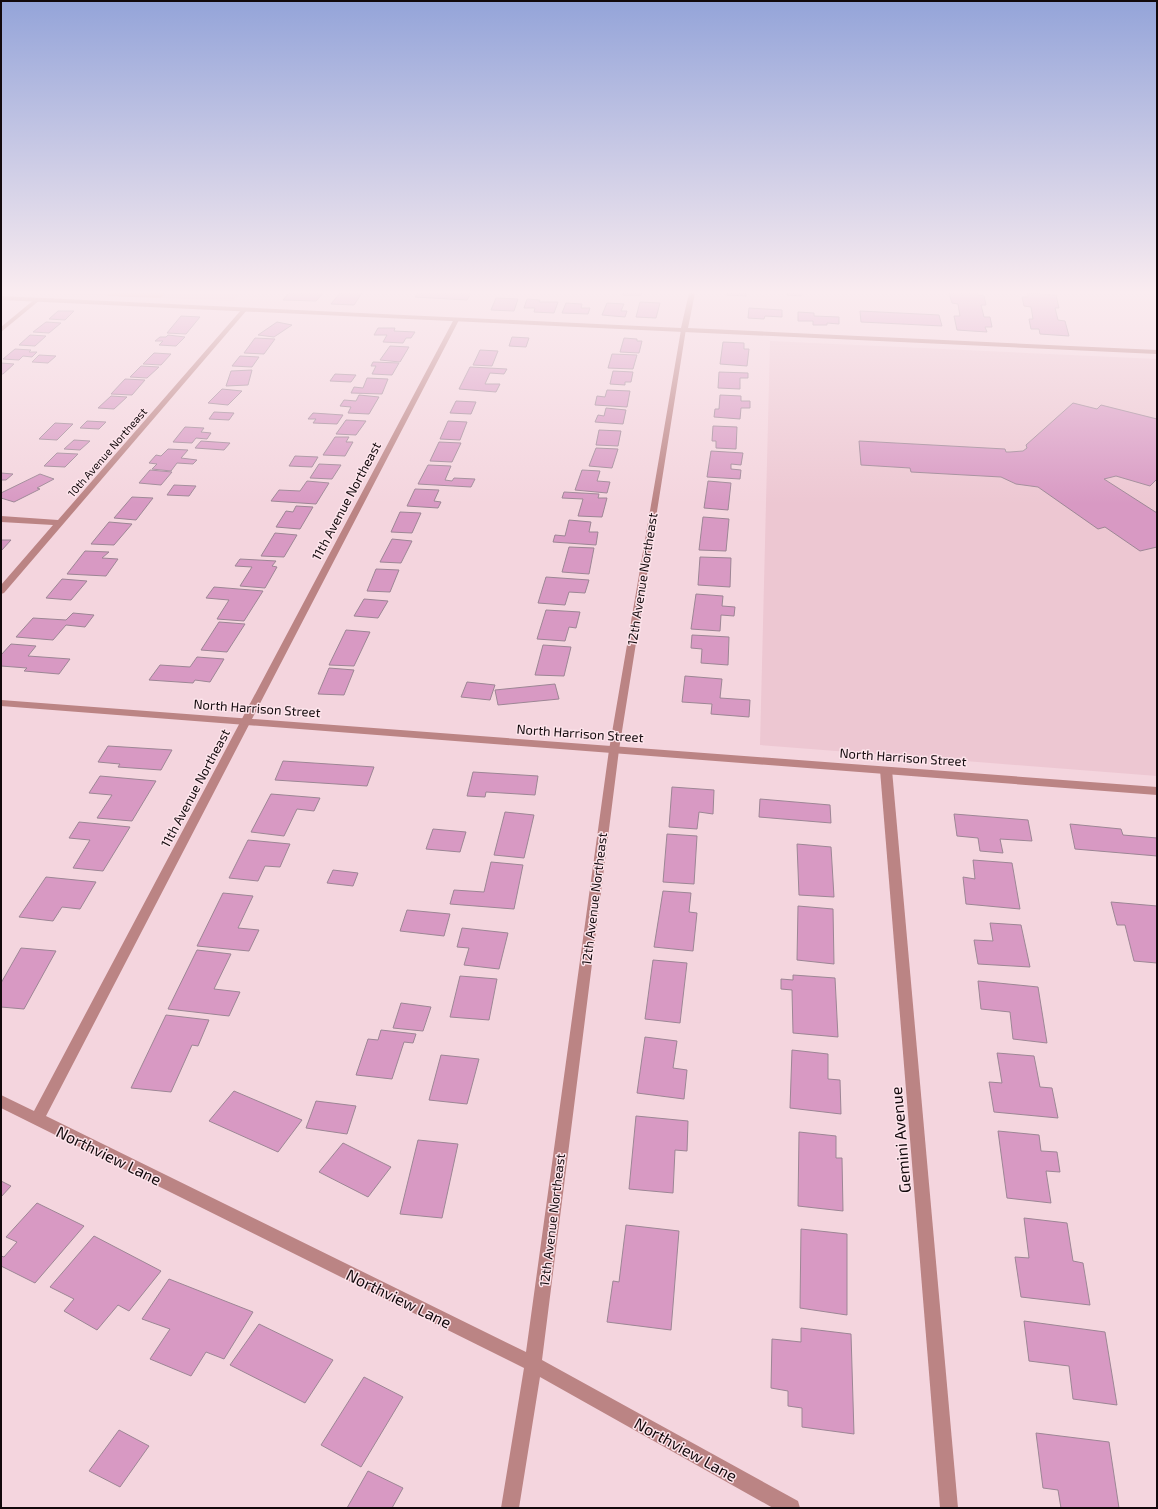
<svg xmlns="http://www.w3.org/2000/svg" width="1158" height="1509" viewBox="0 0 1158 1509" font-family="'Exo 2',sans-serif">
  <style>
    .built { fill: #edc7d2 }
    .green { fill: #eeab95 }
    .building { fill: #d899c3; stroke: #9d8695 }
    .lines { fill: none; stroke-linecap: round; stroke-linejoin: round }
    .minor { fill: #bb8484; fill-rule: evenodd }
    .tertiary { fill: #bb8484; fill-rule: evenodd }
    .labels { text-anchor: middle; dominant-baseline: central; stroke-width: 3; stroke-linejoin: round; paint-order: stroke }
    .far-street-label { font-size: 11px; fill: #12090c; stroke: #fde4eb }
    .street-label { font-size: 13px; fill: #12090c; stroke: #fde4eb }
    .near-street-label { font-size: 16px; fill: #12090c; stroke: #fde4eb }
  </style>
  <rect width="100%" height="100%" fill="#f4d5de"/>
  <g class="built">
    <polygon points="41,293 241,293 233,301"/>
    <polygon points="770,341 1157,359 1157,776 760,745"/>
  </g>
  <polygon class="green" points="112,293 166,293 160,298 108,296"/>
  <g class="building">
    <polygon points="289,293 323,293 316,301 283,300"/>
    <polygon points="340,293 362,293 354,305 331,304"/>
    <polygon points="418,293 471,293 467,300 415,297"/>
    <polygon points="623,293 642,293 641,295 623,295"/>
    <polygon points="727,293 746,293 746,296 727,295"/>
    <polygon points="787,293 801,293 801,296 787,295"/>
    <polygon points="949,293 977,293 978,295 984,296 986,305 981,305 984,317 990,317 992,327 985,327 987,332 957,330 954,316 960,316 958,304 952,303"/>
    <polygon points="1027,293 1056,295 1059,308 1055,308 1058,320 1065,321 1069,336 1040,334 1039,329 1031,329 1029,319 1033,319 1031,307 1024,306 1022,297 1028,297"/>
    <polygon points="496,298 518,299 514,311 491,310"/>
    <polygon points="527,299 540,300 539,302 558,302 554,313 534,312 535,308 524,308"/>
    <polygon points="640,302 660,303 656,318 636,317"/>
    <polygon points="566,303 582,304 581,308 590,308 588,314 562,313"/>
    <polygon points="607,303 624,304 621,311 627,311 625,317 602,315"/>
    <polygon points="749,308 782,310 782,317 765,316 764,319 748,318"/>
    <polygon points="58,311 74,311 65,320 49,319"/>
    <polygon points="860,311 939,315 942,326 861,322"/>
    <polygon points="798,312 814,313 814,316 839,317 839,324 827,323 827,325 813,325 813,321 798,321"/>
    <polygon points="181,316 200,317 186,334 167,333"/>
    <polygon points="46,322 61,323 49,333 33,332"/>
    <polygon points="277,322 292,325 274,337 258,335"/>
    <polygon points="378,328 395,328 394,331 415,332 411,338 406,338 403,343 383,342 387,335 374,335"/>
    <polygon points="30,335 46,336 35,346 19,345"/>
    <polygon points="168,335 185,337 176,346 159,345 163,341 155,341 160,337 166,337"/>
    <polygon points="512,337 529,338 526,347 509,346"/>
    <polygon points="255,338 275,339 264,354 244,353"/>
    <polygon points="624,338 637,339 637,341 642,341 639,353 620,352"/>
    <polygon points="723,342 744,343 744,349 749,349 747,366 720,364"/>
    <polygon points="390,346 409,347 400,362 380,360"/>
    <polygon points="15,349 31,350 29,352 37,352 32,357 23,356 19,360 3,359"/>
    <polygon points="480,350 498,351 492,366 473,365"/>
    <polygon points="154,353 171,354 161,365 143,364"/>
    <polygon points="612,354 637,355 633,369 608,368"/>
    <polygon points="39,355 56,356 48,363 32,362"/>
    <polygon points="240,356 259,357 252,367 232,366"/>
    <polygon points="373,362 399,363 392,375 372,374 376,366 371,366"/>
    <polygon points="1,363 14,364 3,374 1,374"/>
    <polygon points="141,366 159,367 147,378 130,377"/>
    <polygon points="470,367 507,369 504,374 490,373 485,384 500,384 496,392 459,389"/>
    <polygon points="252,370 248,385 226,386 231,371"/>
    <polygon points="613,371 633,372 631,382 625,382 625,385 610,384"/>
    <polygon points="719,372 748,373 748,378 740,378 740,389 718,388"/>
    <polygon points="335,374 356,375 351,382 330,381"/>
    <polygon points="367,378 388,379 382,394 351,393 354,387 363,388"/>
    <polygon points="125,379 145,380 132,395 111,394"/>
    <polygon points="222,389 242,391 228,405 208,403"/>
    <polygon points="607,390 630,391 627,407 595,405 597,396 605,397"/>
    <polygon points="359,395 379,397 369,414 348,413 351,407 340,406 344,400 356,401"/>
    <polygon points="720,395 741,396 741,401 750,401 750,408 741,408 740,419 714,417 715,409 719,409"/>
    <polygon points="111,396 127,397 114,409 98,408"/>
    <polygon points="456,401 476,402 471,414 450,413"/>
    <polygon points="1073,403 1097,409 1101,405 1157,419 1157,479 1150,486 1116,476 1104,479 1157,513 1157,547 1140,551 1105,527 1098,529 1038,487 1016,484 1001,477 911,472 910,468 861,465 859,441 1005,449 1006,452 1010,452 1023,451 1027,448 1026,445"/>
    <polygon points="606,408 626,410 623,424 595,422 598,415 604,416"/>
    <polygon points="214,412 234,413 229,420 209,419"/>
    <polygon points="313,413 343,415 337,424 313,423 316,419 308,419"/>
    <polygon points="346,420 366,421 356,435 336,434"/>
    <polygon points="87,421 106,422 99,429 80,428"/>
    <polygon points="448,421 467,422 460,440 440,439"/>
    <polygon points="55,423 73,424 57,440 39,439"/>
    <polygon points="713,426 737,427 736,449 716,448 716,441 712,441"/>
    <polygon points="185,427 204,428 201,432 211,433 207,439 196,438 192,443 173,442"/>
    <polygon points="599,430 621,431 618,446 596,445"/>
    <polygon points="335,437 349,437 346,442 353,442 345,456 323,455"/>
    <polygon points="74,440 90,441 80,450 64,449"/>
    <polygon points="201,441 230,443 224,450 195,448"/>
    <polygon points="439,442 461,443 452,462 430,461"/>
    <polygon points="596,448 618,449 612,468 589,466"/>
    <polygon points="168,449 188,450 181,458 197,460 193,464 177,463 171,471 152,469 157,464 149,463 156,455 161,456"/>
    <polygon points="711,451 743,453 741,465 731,464 731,469 741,470 740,479 707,477"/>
    <polygon points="57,453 78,454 65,467 44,466"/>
    <polygon points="295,456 318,457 312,467 289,466"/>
    <polygon points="319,464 341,465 332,479 310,478"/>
    <polygon points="428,465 451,466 445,480 452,481 454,478 475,479 471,487 418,484"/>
    <polygon points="150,470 172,472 161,485 139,483"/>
    <polygon points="582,470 600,471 597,481 610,482 607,493 575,490"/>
    <polygon points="1,473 13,474 6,480 1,480"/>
    <polygon points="40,474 54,479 37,488 40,489 14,502 1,498 1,493"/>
    <polygon points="307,481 329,483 316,504 271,501 279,490 300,491"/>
    <polygon points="708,481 731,483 728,510 704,508"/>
    <polygon points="174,485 196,486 189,496 167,495"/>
    <polygon points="415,489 439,490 434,501 441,502 438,508 407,506"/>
    <polygon points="564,492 599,494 598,498 607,498 602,517 578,516 583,499 562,498"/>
    <polygon points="132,497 153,498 136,520 114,518"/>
    <polygon points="296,506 313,507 300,529 276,527 286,511 293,512"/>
    <polygon points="400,512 421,513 412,533 391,532"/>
    <polygon points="703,517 729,519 726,551 699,550"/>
    <polygon points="569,520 591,522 589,532 598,532 596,545 553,542 555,535 565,536"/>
    <polygon points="109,522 132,524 114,545 91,544"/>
    <polygon points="275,533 297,535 284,557 261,556"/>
    <polygon points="392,539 412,541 401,563 380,562"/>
    <polygon points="1,540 11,540 1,551"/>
    <polygon points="569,547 594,548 589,574 562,572"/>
    <polygon points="85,551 109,552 102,558 118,559 106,576 67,574"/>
    <polygon points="700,557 731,558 730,587 698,585"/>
    <polygon points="240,559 276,561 272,566 277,567 265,588 240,586 252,567 235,566"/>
    <polygon points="376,569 399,570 390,592 367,591"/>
    <polygon points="546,577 589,580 585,593 569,592 565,605 538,603"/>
    <polygon points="62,579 87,581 71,600 46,598"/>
    <polygon points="214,587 263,591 244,621 217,619 229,600 206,598"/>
    <polygon points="696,594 723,596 722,606 735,607 734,616 721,615 720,631 691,629"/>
    <polygon points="364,599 388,601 378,618 354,616"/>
    <polygon points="546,610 580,612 576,628 569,627 565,641 537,639"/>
    <polygon points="73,613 94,615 85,627 66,625 53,640 16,637 33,618 66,620"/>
    <polygon points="219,622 245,624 227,652 201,650"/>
    <polygon points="346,630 370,632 354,666 329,665"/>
    <polygon points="692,635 729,637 728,665 701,663 702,649 691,648"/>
    <polygon points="11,644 36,646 28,656 70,659 59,674 24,671 27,668 1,666 1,655"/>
    <polygon points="543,645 571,647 564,676 535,675"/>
    <polygon points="197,657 224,659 210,682 195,680 193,683 149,680 160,665 190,667"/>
    <polygon points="329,668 354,670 344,695 318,694"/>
    <polygon points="685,676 722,679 720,698 750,700 749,717 711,714 712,704 682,702"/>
    <polygon points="467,682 495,685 490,700 461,697"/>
    <polygon points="555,684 559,699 498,705 495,690"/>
    <polygon points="108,746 172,750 161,770 118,767 120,764 98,762"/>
    <polygon points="283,761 374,767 367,786 275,780"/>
    <polygon points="473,772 538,776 535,795 486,792 485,797 467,796"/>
    <polygon points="100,776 156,781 132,821 97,818 112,795 89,793"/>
    <polygon points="672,787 714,790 713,814 699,812 697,829 669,827"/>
    <polygon points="271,794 320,798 314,811 297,809 284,836 251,832"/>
    <polygon points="760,799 830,805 831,823 759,817"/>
    <polygon points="505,812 534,815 524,858 494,855"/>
    <polygon points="954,814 1028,820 1032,841 1000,839 1003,853 980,851 978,838 957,836"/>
    <polygon points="79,822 130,827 103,871 73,868 90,840 69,838"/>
    <polygon points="1070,824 1121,829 1123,835 1157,838 1157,856 1075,849"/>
    <polygon points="433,829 466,832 460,852 426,849"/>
    <polygon points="667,834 697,836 694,884 663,882"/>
    <polygon points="248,840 290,844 280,867 265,866 258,881 229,878"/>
    <polygon points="797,844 831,847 834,897 799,895"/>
    <polygon points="973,860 1012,863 1020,909 966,904 963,877 975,879"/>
    <polygon points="491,862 523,865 514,909 450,904 454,890 484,892"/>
    <polygon points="333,870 358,873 353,886 327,883"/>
    <polygon points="46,877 96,882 80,909 62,907 53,921 19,917"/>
    <polygon points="663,891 691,893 689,912 697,913 693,951 654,947"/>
    <polygon points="223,893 253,896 238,928 259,930 249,951 197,946"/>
    <polygon points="1111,902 1157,906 1157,963 1134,961 1125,925 1117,925"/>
    <polygon points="798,906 833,909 834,964 797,960"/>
    <polygon points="407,910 450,914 444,936 400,931"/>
    <polygon points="990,923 1021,925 1030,967 978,964 974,940 993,941"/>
    <polygon points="462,928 508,933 499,969 464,965 469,948 457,947"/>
    <polygon points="21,948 56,951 24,1009 1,1007 1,983"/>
    <polygon points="197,950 231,954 214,989 240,992 229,1016 168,1009"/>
    <polygon points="653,960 687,963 680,1023 645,1019"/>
    <polygon points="793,975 835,978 838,1037 793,1033 792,990 781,989 781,979 793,980"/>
    <polygon points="460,976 497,979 489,1020 450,1017"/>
    <polygon points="978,981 1038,987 1047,1043 1013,1039 1010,1012 981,1009"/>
    <polygon points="401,1003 431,1007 423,1031 393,1028"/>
    <polygon points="166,1015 209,1020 198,1046 192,1045 171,1092 131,1088"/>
    <polygon points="381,1030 416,1034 413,1043 404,1042 392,1079 356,1075 368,1039 378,1040"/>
    <polygon points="645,1037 677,1041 673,1068 687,1070 684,1099 637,1093"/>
    <polygon points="792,1050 828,1054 828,1079 840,1080 841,1114 790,1108"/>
    <polygon points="997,1053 1034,1056 1040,1087 1052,1088 1058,1118 994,1112 989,1082 1002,1083"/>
    <polygon points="441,1055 479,1059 467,1104 429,1100"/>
    <polygon points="234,1091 302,1120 278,1152 209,1121"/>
    <polygon points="316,1101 356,1106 347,1134 306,1128"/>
    <polygon points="636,1116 688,1121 687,1151 675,1150 673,1193 629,1189"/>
    <polygon points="998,1131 1039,1135 1041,1151 1057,1152 1060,1172 1046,1171 1051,1203 1007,1198"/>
    <polygon points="799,1132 836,1136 836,1158 842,1158 843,1211 798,1206"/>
    <polygon points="418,1140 458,1144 442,1218 400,1214"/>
    <polygon points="343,1143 391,1167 368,1197 319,1172"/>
    <polygon points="1,1181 11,1186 1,1197"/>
    <polygon points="37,1203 84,1226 35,1283 1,1266 1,1256 4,1257 17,1242 6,1237"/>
    <polygon points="1024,1218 1067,1223 1073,1261 1083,1263 1090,1305 1021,1297 1015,1257 1029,1258"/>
    <polygon points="626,1225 679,1231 671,1330 607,1322 613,1281 619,1282"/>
    <polygon points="801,1229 847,1234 847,1315 800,1308"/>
    <polygon points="94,1236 161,1271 129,1311 118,1305 97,1330 64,1311 74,1299 50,1287"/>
    <polygon points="169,1279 253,1312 224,1359 206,1352 191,1376 150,1359 170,1329 142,1319"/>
    <polygon points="1024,1321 1105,1332 1117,1405 1073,1399 1069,1366 1029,1361"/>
    <polygon points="259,1324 333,1360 305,1403 230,1365"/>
    <polygon points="801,1328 851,1334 854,1434 802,1427 802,1408 788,1406 788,1391 771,1388 772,1339 801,1342"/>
    <polygon points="364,1377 403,1397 361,1467 321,1445"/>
    <polygon points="119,1430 149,1446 120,1487 89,1471"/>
    <polygon points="1036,1433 1109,1442 1119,1508 1061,1508 1058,1490 1043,1488"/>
    <polygon points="368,1471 403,1488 392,1508 347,1508"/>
  </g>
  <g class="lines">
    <g class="minor">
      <polygon points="35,299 40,300 1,332 1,327"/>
      <polygon points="242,309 247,310 4,593 1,594 1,585 53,525 1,522 1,516 58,520"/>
      <polygon points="454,319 459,320 46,1116 526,1352 609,750 681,330 686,329 619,750 542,1360 798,1501 800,1508 773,1508 540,1377 519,1508 501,1508 524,1368 1,1108 1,1095 34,1111"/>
      <polygon points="886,767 890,768 892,770 958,1508 940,1508 880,770 882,768"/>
    </g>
    <g class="tertiary">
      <polygon points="689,293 695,293 688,328 1157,350 1157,354 1,300 1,296 681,328"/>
      <polygon points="1,700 1157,787 1157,795 1,706"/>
    </g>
  </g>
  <linearGradient id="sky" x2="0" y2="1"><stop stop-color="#94a4d9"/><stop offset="0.58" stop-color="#faecf0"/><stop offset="1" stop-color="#faecf0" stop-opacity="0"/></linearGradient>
  <rect width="1158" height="504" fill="url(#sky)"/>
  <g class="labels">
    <g class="far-street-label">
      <text transform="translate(107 452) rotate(-49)">10th Avenue Northeast</text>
    </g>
    <g class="street-label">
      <text transform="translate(346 501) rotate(-62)">11th Avenue Northeast</text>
      <text transform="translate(642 579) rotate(-81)">12th Avenue Northeast</text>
      <text transform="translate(257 708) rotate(4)">North Harrison Street</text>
      <text transform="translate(580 733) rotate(4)">North Harrison Street</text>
      <text transform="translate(903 757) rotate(4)">North Harrison Street</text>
      <text transform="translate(195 788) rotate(-62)">11th Avenue Northeast</text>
      <text transform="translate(594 899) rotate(-83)">12th Avenue Northeast</text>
      <text transform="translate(552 1220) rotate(-83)">12th Avenue Northeast</text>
    </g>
    <g class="near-street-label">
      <text transform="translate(900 1140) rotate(-95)">Gemini Avenue</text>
      <text transform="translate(109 1155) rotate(26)">Northview Lane</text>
      <text transform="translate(399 1298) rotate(26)">Northview Lane</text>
      <text transform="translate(686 1449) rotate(29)">Northview Lane</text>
    </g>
  </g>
  <rect width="1158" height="1509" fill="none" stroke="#12090c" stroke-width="4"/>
</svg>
